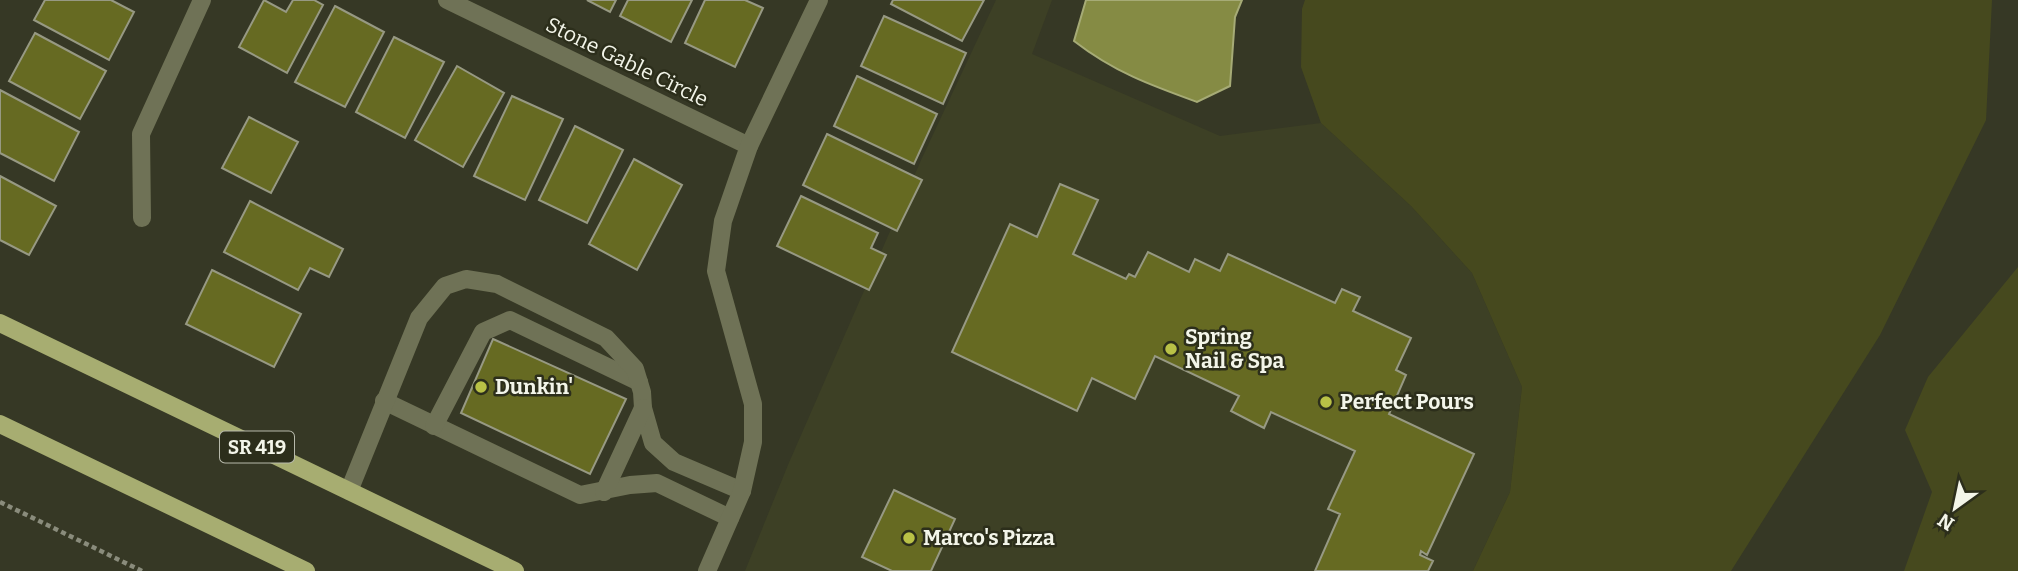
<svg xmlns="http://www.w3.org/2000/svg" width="2018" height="571" viewBox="0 0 2018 571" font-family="Bitter,serif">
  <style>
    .built { fill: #3d4025 }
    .green { fill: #46491e }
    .water { fill: #858b44; stroke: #a6ab76; stroke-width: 2 }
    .building { fill: #666a22; stroke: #979983; stroke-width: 2 }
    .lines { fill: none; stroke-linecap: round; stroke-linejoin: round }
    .path { stroke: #8a8c7c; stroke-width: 4.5; stroke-dasharray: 5 3.5; stroke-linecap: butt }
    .service { stroke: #6f7256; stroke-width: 18 }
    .minor { stroke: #6f7256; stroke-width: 18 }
    .primary { stroke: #a7ad71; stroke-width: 18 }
    .poi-dot { fill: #b9c146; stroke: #2c2e1b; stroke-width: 2.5 }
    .labels { text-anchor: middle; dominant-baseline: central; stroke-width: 5; stroke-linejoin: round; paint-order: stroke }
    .shield { fill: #2c2e1b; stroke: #b7b9ab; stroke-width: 2 }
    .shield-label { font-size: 19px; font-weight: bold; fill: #f3f5e9 }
    .street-label { font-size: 21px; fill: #f3f5e9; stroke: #2c2e1b }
    .poi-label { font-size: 21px; font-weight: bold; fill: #f3f5e9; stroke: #2c2e1b; text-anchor: start }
  </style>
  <rect width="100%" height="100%" fill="#363825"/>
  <polygon class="built" points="996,0 1052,0 1032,54 1220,136 1321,123 1411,206 1472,273 1522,387 1510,492 1473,571 745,571 788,465 922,158"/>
  <g class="green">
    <polygon points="1305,0 1992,0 1986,120 1880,335 1731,571 1473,571 1510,492 1522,387 1472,273 1411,206 1321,123 1301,67 1302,9"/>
    <polygon points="2018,267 2018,571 1904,571 1932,492 1905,430 1928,377"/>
  </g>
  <path class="water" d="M1086,0H1242L1235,17L1230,86L1197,102C1150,85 1114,72 1074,41Z"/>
  <g class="building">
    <polygon points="45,0 111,0 134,12 109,60 34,20"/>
    <polygon points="264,0 286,12 293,0 314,0 323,5 287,73 239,47"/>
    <polygon points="587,0 616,0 610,12"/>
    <polygon points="628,0 692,0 671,42 620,16"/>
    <polygon points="705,0 745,0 763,8 735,67 685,43"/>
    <polygon points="893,0 984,0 962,41 891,4"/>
    <polygon points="335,6 384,32 345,107 295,82"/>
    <polygon points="884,16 966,53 943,104 861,66"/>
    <polygon points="35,33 106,71 80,119 9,81"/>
    <polygon points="394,37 444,62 405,138 356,112"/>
    <polygon points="457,66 504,93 463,167 415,140"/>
    <polygon points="857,76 937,114 914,164 834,126"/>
    <polygon points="0,90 79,132 54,181 0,153"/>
    <polygon points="512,96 563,119 525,200 474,176"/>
    <polygon points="249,117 298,142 271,193 222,168"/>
    <polygon points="575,126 623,150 587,223 539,200"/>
    <polygon points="827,134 922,180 897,231 803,185"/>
    <polygon points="634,159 682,185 637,270 589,244"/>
    <polygon points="0,176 56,206 29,255 0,240"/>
    <polygon points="1060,184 1098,200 1073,254 1126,279 1129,274 1135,277 1148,252 1189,272 1195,259 1220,271 1228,254 1335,303 1342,289 1360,297 1353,311 1411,338 1396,370 1406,375 1389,414 1474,454 1427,555 1421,551 1420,555 1433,561 1428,571 1315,571 1340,514 1328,509 1355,451 1271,412 1264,428 1231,411 1239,396 1155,356 1135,399 1092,378 1077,411 952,352 1010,224 1037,237"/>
    <polygon points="801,196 878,233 871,248 886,255 869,290 777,246"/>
    <polygon points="250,201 343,249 329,277 310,268 298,290 224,252"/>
    <polygon points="212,270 301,314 274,367 186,324"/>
    <polygon points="493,339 626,399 590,474 461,413"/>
    <polygon points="894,490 955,519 931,571 892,571 862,557"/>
  </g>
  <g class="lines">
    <polyline class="path" points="0,502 142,571"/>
    <g class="service">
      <polyline points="384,401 580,495 630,485 657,483 730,518"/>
      <polyline points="434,426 483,332 510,320 639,382"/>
      <polyline points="349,491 419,318 445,286 466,279 497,284 606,338 635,369 642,392 643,408 653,443 674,462 742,491"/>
      <polyline points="604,492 643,408"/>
    </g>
    <g class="minor">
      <polyline points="447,0 749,146"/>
      <polyline points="142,218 141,134 202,0"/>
      <polyline points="707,571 742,491 753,442 753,404 716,271 723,221 749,146 819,0"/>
    </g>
    <g class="primary">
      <polyline points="0,323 515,571"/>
      <polyline points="0,424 306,571"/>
    </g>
  </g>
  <g class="poi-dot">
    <circle cx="1171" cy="349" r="7"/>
    <circle cx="481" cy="387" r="7"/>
    <circle cx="1326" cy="402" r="7"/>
    <circle cx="909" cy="538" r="7"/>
  </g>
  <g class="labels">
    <rect class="shield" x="220" y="431.5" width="74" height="31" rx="5"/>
    <g class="shield-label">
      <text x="257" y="447">SR 419</text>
    </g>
    <g class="street-label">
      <text transform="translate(627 62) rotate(26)">Stone Gable Circle</text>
    </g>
    <g class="poi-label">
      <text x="1185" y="337">Spring<tspan x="1185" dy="24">Nail &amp; Spa</tspan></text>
      <text x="495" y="387">Dunkin'</text>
      <text x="1340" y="402">Perfect Pours</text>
      <text x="923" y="538">Marco's Pizza</text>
    </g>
  </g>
  <g transform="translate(1955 508) rotate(213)" stroke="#2c2e1b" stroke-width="5" paint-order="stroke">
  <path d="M0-5L12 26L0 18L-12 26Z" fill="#f3f5e9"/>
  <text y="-10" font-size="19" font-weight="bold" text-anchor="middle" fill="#f3f5e9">N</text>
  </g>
</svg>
